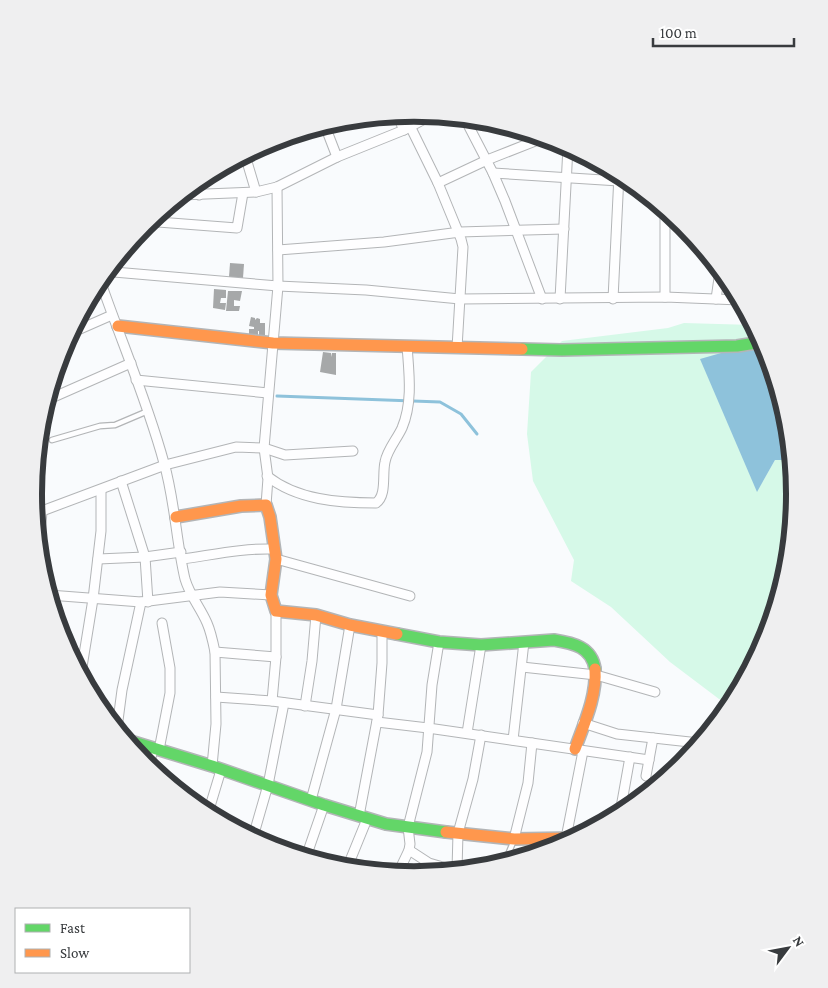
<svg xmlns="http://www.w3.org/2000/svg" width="828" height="988" viewBox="0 0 828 988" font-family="'Crimson Pro',serif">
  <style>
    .green { fill: #d6f9e8 }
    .water { fill: #8ec2db }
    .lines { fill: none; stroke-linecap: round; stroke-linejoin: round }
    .stream { stroke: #8ec2db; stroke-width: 3 }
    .building { fill: #a6a8a9 }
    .lane-casing { stroke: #b3b5b7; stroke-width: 7 }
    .street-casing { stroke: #b3b5b7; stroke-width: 11 }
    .fast-casing { stroke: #b3b5b7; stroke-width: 14 }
    .slow-casing { stroke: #b3b5b7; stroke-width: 14 }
    .lane { stroke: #fefeff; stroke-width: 4.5 }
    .street { stroke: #fefeff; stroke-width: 9 }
    .fast { stroke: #63d668; stroke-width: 11 }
    .slow { stroke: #ff974d; stroke-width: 11 }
    .rim { fill: none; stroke: #383b3e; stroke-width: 6 }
  </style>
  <rect width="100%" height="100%" fill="#f9fbfd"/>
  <polygon class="green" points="684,323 753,325 766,350 749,345 701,360 757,491 775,460 791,460 794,494 787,568 765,640 731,703 719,699 670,662 611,607 571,581 574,560 533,481 527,434 531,372 562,341 668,328"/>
  <polygon class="water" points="749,345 766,350 787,420 791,460 775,460 757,492 700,359"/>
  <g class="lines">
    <polyline class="stream" points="277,396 440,402 461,414 477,434"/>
  </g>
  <g class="building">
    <polygon points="230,263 244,264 243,278 229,277"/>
    <polygon points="214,289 226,290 226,298 221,298 220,303 226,303 225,310 213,308"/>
    <polygon points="228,291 242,291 240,301 234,300 234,306 240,306 239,311 226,311"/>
    <polygon points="251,317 255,318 255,320 257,318 260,319 260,323 265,323 265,339 259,339 259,331 258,331 258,339 249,338 249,329 254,329 254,327 249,326"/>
    <polygon points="323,352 331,353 332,357 332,353 336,353 336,375 320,372"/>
  </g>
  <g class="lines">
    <defs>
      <g id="lane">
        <polyline points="52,440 100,426 115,425 148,411"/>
        <polyline points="505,862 514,840"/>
      </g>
      <g id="street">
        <polyline points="397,115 404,130"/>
        <polyline points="465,119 493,173 505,201 542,299"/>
        <polyline points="325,126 337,157"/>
        <polyline points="410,126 438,183 461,239 463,247 457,348"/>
        <polyline points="245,155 256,192"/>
        <polyline points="493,173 619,181"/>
        <polyline points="438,183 487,160 543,138"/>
        <polyline points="195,184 199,195"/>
        <polyline points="181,195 256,192 277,187 337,157 404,130 432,115"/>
        <polyline points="154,218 158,222 237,228 243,193"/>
        <polyline points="278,250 384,242 460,232 564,229"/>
        <polyline points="106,273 114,272 278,286 366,290 460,299 665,297 740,300"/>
        <path d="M100,280C121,341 147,400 164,463C175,501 176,541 185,579C190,596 200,607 207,623C211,632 213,642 215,652L216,724L212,766"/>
        <polyline points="665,297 665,210"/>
        <polyline points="560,299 568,147"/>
        <polyline points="613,299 619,175"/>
        <polyline points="716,299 720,271"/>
        <polyline points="71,333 112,315"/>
        <polyline points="136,380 268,393"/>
        <polyline points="47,400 131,363"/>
        <path d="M267,476C297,500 339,503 376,503C387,495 382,475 385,462C387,450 397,439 402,428C413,402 409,373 407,346"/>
        <polyline points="121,481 145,557 148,602"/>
        <polyline points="34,498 42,511 39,552"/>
        <polyline points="266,505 268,478 264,448 278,286 277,187"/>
        <polyline points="36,516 42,511 165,465 236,447 264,448 285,455 353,451"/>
        <polyline points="98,559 145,557 181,552"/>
        <path d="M182,559C212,555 243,548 274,549"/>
        <polyline points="276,559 410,596"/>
        <polyline points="49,595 141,602 220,592 271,595"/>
        <polyline points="215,652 276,657"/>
        <polyline points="522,667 596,675 655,692"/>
        <polyline points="81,673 93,599 101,531 101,490"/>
        <polyline points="216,697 272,701 378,715"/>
        <polyline points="272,701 276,657 276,611"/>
        <polyline points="305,706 312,661 316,615"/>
        <polyline points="377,722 428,728 649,760"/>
        <polyline points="583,723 617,734 699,743"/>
        <polyline points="117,728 122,690 141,602"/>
        <polyline points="467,733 481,645"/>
        <polyline points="513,740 524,642"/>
        <polyline points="159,750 170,693 170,668 162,623"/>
        <polyline points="149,766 153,749"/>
        <polyline points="646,776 653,738"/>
        <polyline points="311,800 336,709 350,625"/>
        <polyline points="208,813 221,770"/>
        <polyline points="620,813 630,757"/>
        <polyline points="359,816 378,715 382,663 382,631"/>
        <polyline points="253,837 268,785 284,703"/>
        <polyline points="566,838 583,751"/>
        <polyline points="514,839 528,783 532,743"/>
        <polyline points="409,850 429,863 453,870"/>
        <polyline points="306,857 324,805"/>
        <polyline points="347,868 367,819"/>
        <polyline points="457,870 458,833 473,779 481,735"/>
        <polyline points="398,873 409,850 410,844 408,827 427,752 432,685 439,642"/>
      </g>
      <g id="fast">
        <polyline points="522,349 562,350 737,346 762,342"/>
        <path d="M397,634L439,642L481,645L554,640C573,643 592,647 595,669"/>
        <polyline points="127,740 212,766 324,805 386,824 446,832"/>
      </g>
      <g id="slow">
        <polyline points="118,326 273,343 522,349"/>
        <polyline points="176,517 241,506 266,505 270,517 276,559 271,595 276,611 316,615 350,625 397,634"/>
        <path d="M575,749C584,724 597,696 595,669"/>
        <polyline points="446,832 514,839 574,838"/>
      </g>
    </defs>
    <use href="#lane" class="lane-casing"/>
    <use href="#street" class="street-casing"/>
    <use href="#fast" class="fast-casing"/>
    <use href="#slow" class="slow-casing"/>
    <use href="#lane" class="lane"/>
    <use href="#street" class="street"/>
    <use href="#fast" class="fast"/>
    <use href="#slow" class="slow"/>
  </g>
  <path d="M0 0H828V988H0ZM42 494a372 372 0 1 1 744 0a372 372 0 1 1-744 0Z" fill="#efeff0" fill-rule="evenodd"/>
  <path class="rim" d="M42 494a372 372 0 1 1 744 0a372 372 0 1 1-744 0Z"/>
  <rect x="15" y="908" width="175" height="65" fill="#ffffff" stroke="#afb1b2"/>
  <rect x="25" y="924" width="25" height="8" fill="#63d668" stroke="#afb1b2"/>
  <text x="60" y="933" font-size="15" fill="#383b3e">Fast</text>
  <rect x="25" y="949" width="25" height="8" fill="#ff974d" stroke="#afb1b2"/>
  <text x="60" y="958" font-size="15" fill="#383b3e">Slow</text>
  <g transform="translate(788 948) rotate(58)" stroke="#ffffff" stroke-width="4" paint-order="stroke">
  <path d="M0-4L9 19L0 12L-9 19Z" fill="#383b3e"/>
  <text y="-8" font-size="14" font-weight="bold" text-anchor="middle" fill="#383b3e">N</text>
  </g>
  <path d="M653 38v8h141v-8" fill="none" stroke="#383b3e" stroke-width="2.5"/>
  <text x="660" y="38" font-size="15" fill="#383b3e" stroke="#ffffff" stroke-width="4" paint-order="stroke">100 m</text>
</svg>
